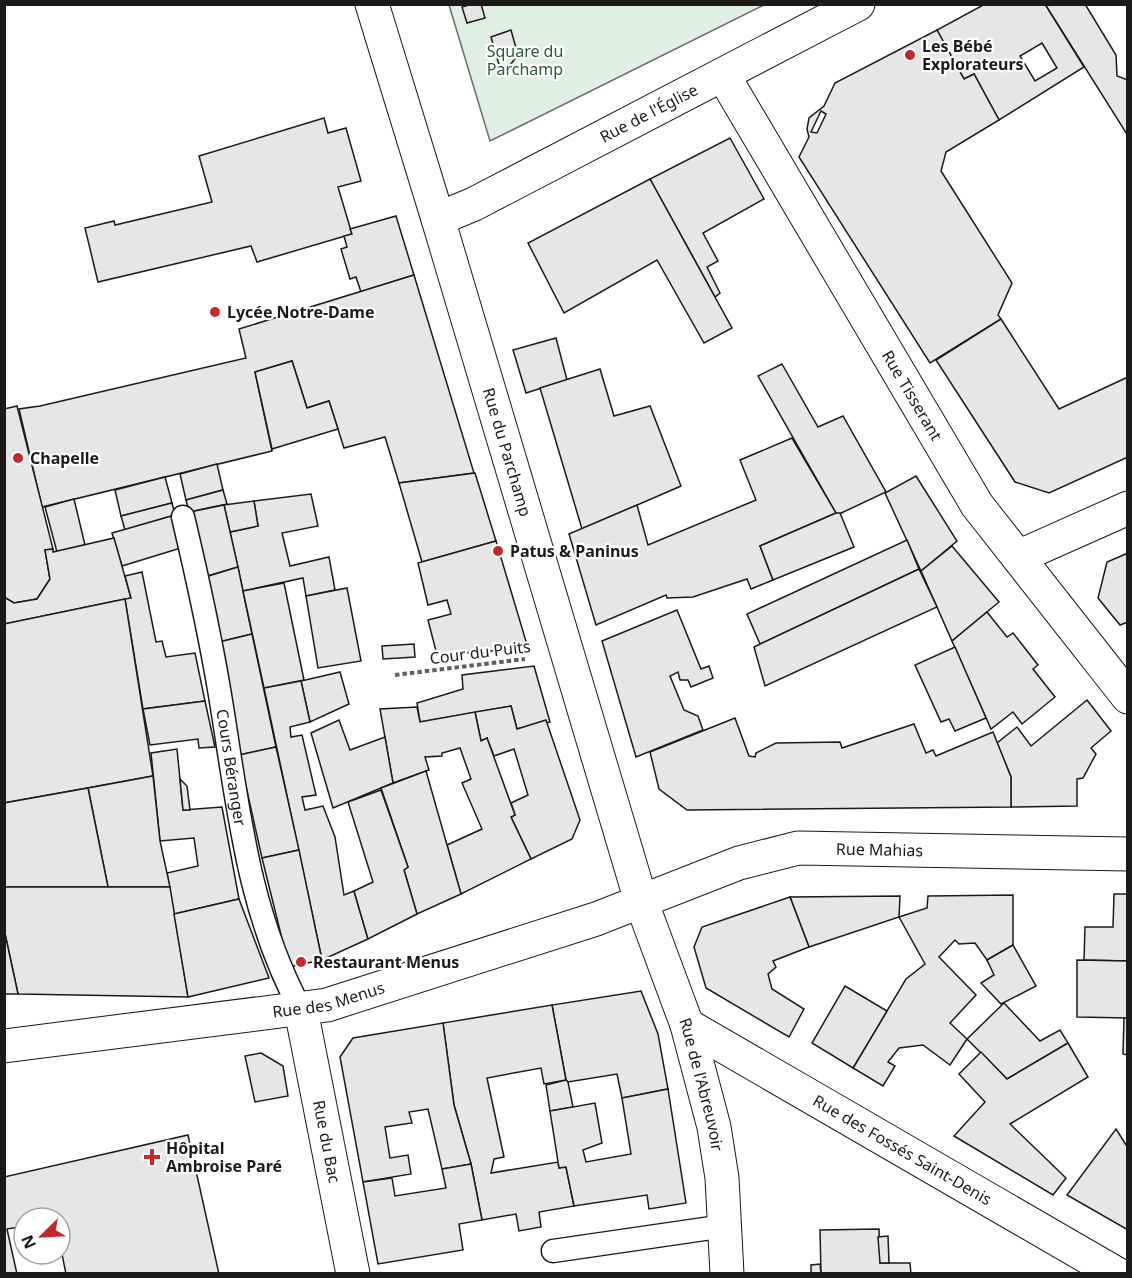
<svg xmlns="http://www.w3.org/2000/svg" width="1132" height="1278" viewBox="0 0 1132 1278" font-family="'Noto Sans',sans-serif">
  <style>
    .green { fill: #e0efe3; stroke: #6a6a6a; stroke-width: 1.5 }
    .building { fill: #e6e6e6; stroke: #1a1a1a; stroke-width: 1.5; fill-rule: evenodd }
    .lines { fill: none; stroke-linecap: round; stroke-linejoin: round }
    .service-casing { stroke: #1a1a1a; stroke-width: 25 }
    .minor-casing { stroke: #1a1a1a; stroke-width: 35 }
    .path { stroke: #5f5f5f; stroke-width: 4; stroke-dasharray: 4.5 3; stroke-linecap: butt }
    .service { stroke: #fff; stroke-width: 22 }
    .minor { stroke: #fff; stroke-width: 33 }
    .poi-dot { fill: #c62828; stroke: #fff; stroke-width: 2 }
    .labels { text-anchor: middle; dominant-baseline: central; stroke-width: 4.5; stroke-linejoin: round; paint-order: stroke }
    .poi-label { font-size: 16px; font-weight: bold; fill: #1a1a1a; stroke: #fff; text-anchor: start }
    .park-label { font-size: 16px; fill: #2b5a34; stroke: #fff }
    .street-label { font-size: 16px; fill: #1a1a1a; stroke: #fff }
  </style>
  <rect width="100%" height="100%" fill="#fff"/>
  <polygon class="green" points="449,5 764,5 490,141"/>
  <g class="building">
    <polygon points="472,4 481,4 485,18 467,23 462,7"/>
    <path d="M1045,4L1084,67L999,120L974,74L964,79L937,30L985,4ZM1042,43L1057,68L1035,81L1020,56Z"/>
    <polygon points="1045,4 1085,4 1116,55 1117,76 1128,80 1128,136"/>
    <polygon points="511,30 518,55 502,75 491,37"/>
    <path d="M937,30L964,79L974,74L999,120L946,152L941,171L1012,283L998,315L1001,319L930,363L799,157L809,137L807,129L809,118L824,106L835,83ZM821,111L826,114L817,133L811,132Z"/>
    <polygon points="324,118 328,133 346,128 361,181 338,187 352,234 257,262 251,246 98,282 85,228 114,221 115,225 212,202 199,156"/>
    <polygon points="730,138 764,199 703,233 718,261 707,267 720,293 715,297 650,179"/>
    <polygon points="650,179 732,328 704,343 657,260 564,313 528,243"/>
    <polygon points="396,216 414,275 361,292 356,277 350,279 341,249 347,247 344,236 352,234 350,229"/>
    <polygon points="414,275 474,473 399,483 385,437 344,448 329,401 307,408 292,361 255,372 272,451 42,507 19,409 40,406 246,358 239,329"/>
    <polygon points="1001,319 1059,409 1128,377 1128,457 1049,493 1015,482 936,360"/>
    <polygon points="556,338 567,380 526,393 513,350"/>
    <polygon points="292,361 307,408 329,401 338,429 272,449 255,372"/>
    <polygon points="782,364 818,427 843,416 886,492 837,515 758,376"/>
    <polygon points="600,369 614,416 650,406 681,486 582,529 540,388"/>
    <polygon points="17,406 53,549 45,550 50,579 37,599 14,603 4,597 4,409"/>
    <polygon points="792,438 836,513 760,546 773,580 751,589 747,579 693,597 667,598 666,595 596,625 569,534 637,505 648,545 756,500 740,460"/>
    <polygon points="217,464 223,490 186,500 180,474"/>
    <polygon points="475,473 496,541 422,562 399,483"/>
    <polygon points="916,476 957,541 921,571 885,493"/>
    <polygon points="165,477 172,503 121,516 115,490"/>
    <polygon points="223,490 227,504 189,512 186,500"/>
    <polygon points="311,494 318,526 282,533 290,566 329,557 335,590 306,596 303,578 243,591 230,532 258,526 254,501"/>
    <polygon points="74,499 85,545 57,552 45,507"/>
    <polygon points="254,501 258,526 230,532 224,505"/>
    <polygon points="172,503 175,515 125,530 121,516"/>
    <polygon points="224,505 238,567 204,577 190,512"/>
    <polygon points="836,513 840,513 854,547 773,580 760,546"/>
    <polygon points="175,515 184,547 122,566 112,533"/>
    <polygon points="114,538 131,598 4,624 4,597 14,603 37,599 50,579 45,550 53,549 53,552"/>
    <polygon points="907,540 919,569 760,644 747,614"/>
    <polygon points="496,541 528,648 437,655 428,620 451,614 447,600 428,605 418,563"/>
    <polygon points="952,546 999,602 952,641 921,571"/>
    <polygon points="1128,553 1128,622 1120,625 1098,598 1107,562"/>
    <polygon points="238,567 252,634 219,642 202,578"/>
    <polygon points="919,569 937,607 765,686 754,647"/>
    <polygon points="142,572 156,642 162,641 166,657 195,653 205,701 143,709 125,599 131,598 125,576"/>
    <polygon points="284,583 304,680 264,688 243,591"/>
    <polygon points="347,588 361,661 318,668 306,596"/>
    <polygon points="125,599 153,776 4,803 4,624"/>
    <polygon points="677,610 701,669 709,666 713,678 691,687 688,680 680,680 678,672 670,676 684,710 698,716 703,730 636,757 602,641"/>
    <polygon points="987,612 1007,637 1013,633 1038,665 1033,669 1055,697 1022,724 1013,712 991,729 952,641"/>
    <polygon points="252,634 276,747 239,755 219,642"/>
    <polygon points="414,644 415,657 383,659 382,646"/>
    <polygon points="955,647 986,718 955,731 949,719 941,722 915,665"/>
    <polygon points="534,666 550,722 517,729 511,706 420,722 417,703 463,689 462,675"/>
    <polygon points="340,672 349,704 310,722 301,681"/>
    <polygon points="301,681 310,722 290,727 291,737 302,735 316,795 302,797 305,810 323,806 335,837 344,895 354,891 368,939 322,960 264,688"/>
    <polygon points="1087,700 1111,731 1091,748 1096,754 1083,778 1077,779 1077,806 1011,807 1011,777 997,743 1017,727 1031,746"/>
    <polygon points="205,701 215,747 199,748 198,739 150,745 143,709"/>
    <polygon points="511,706 517,729 546,720 580,820 572,839 531,859 511,817 515,815 511,803 528,795 514,749 494,756 487,738 481,741 475,712"/>
    <polygon points="417,707 420,722 475,712 481,741 487,738 515,815 511,817 531,859 461,894 447,845 482,829 462,783 471,779 460,748 442,753 442,756 425,757 429,770 393,783 380,709"/>
    <polygon points="735,718 749,756 755,757 756,753 776,743 840,742 842,748 914,724 926,753 933,750 936,756 993,732 1011,777 1011,807 687,810 659,789 650,752"/>
    <polygon points="339,720 350,750 385,737 393,783 333,808 311,733"/>
    <polygon points="276,747 299,850 262,858 239,755"/>
    <polygon points="177,749 183,810 222,807 239,899 174,914 167,873 198,866 194,838 160,841 151,753"/>
    <polygon points="426,771 461,894 417,914 404,870 408,867 381,788"/>
    <polygon points="153,776 160,841 170,887 108,887 88,788"/>
    <polygon points="180,779 187,786 190,810 183,810"/>
    <polygon points="88,788 108,887 4,887 4,803"/>
    <polygon points="381,790 408,867 404,870 417,914 368,939 354,891 373,882 348,802"/>
    <polygon points="299,850 322,960 289,967 262,858"/>
    <polygon points="4,887 170,887 188,997 18,994 4,929"/>
    <polygon points="1114,894 1128,894 1128,961 1084,960 1085,927 1113,927"/>
    <polygon points="1013,895 1013,945 987,960 975,943 959,944 955,940 939,957 976,995 950,1023 967,1039 950,1065 923,1045 899,1048 888,1062 895,1066 883,1086 853,1068 906,979 925,964 899,917 927,908 928,896"/>
    <polygon points="900,896 899,917 809,947 790,897"/>
    <polygon points="790,897 809,947 773,961 776,967 768,974 772,989 804,1009 789,1037 706,988 694,947 702,927"/>
    <polygon points="239,899 269,978 188,997 174,914"/>
    <polygon points="4,929 18,994 4,994"/>
    <polygon points="1013,945 1036,986 1001,1004 981,983 994,975 987,960"/>
    <polygon points="1077,960 1128,961 1128,1018 1077,1017"/>
    <polygon points="845,986 887,1011 853,1068 812,1043"/>
    <polygon points="641,991 658,1034 668,1089 622,1098 617,1074 568,1082 566,1080 552,1005"/>
    <polygon points="1004,1003 1040,1041 1060,1030 1068,1043 1007,1079 967,1039"/>
    <polygon points="552,1005 566,1080 544,1084 541,1068 487,1078 504,1157 494,1159 491,1173 558,1162 559,1168 566,1167 574,1206 539,1212 541,1227 519,1231 516,1214 482,1220 471,1164 454,1105 443,1023"/>
    <polygon points="1124,1018 1128,1018 1128,1055 1123,1054"/>
    <polygon points="443,1023 454,1105 471,1164 442,1169 428,1109 409,1112 412,1123 385,1127 390,1158 408,1155 411,1174 363,1182 340,1057 353,1038"/>
    <polygon points="1068,1043 1088,1077 1010,1124 1066,1178 1053,1195 954,1136 985,1102 959,1074 981,1052 1007,1079"/>
    <polygon points="261,1053 283,1066 288,1096 255,1102 245,1056"/>
    <polygon points="566,1080 568,1082 573,1107 550,1111 546,1085"/>
    <polygon points="668,1089 686,1203 649,1209 647,1195 574,1206 566,1167 559,1168 550,1111 595,1103 602,1143 583,1150 586,1162 631,1154 622,1098"/>
    <polygon points="1116,1129 1128,1148 1128,1230 1067,1195"/>
    <polygon points="188,1135 219,1274 66,1274 60,1244 60,1218 24,1218 24,1226 7,1229 17,1274 4,1274 4,1177"/>
    <polygon points="471,1164 482,1220 459,1224 463,1250 378,1264 363,1182 392,1178 395,1196 446,1188 442,1169"/>
    <polygon points="879,1229 880,1263 910,1263 911,1274 821,1274 820,1230"/>
    <polygon points="888,1236 889,1263 880,1263 878,1237"/>
    <polygon points="820,1264 821,1274 811,1274 811,1265"/>
  </g>
  <g class="lines">
    <defs>
      <g id="service">
        <path id="s1" d="M183,517C197,576 210,635 220,695C238,804 247,911 301,1010"/>
        <polyline points="553,1251 725,1226"/>
      </g>
      <g id="minor">
        <path id="s2" d="M372,4L438,219L641,901L687,1025L714,1127L722,1178L727,1274"/>
        <path id="s3" d="M723,75L977,505L1128,697"/>
        <path id="s4" d="M438,219L474,204L858,4"/>
        <polyline points="1018,557 1128,508"/>
        <path id="s5" d="M301,1010L353,1274"/>
        <path id="s6" d="M687,1025L1117,1274"/>
        <path id="s7" d="M4,1046L327,1005L596,919L739,863L798,848L1128,854"/>
      </g>
    </defs>
    <use href="#service" class="service-casing"/>
    <use href="#minor" class="minor-casing"/>
    <polyline class="path" points="395,675 525,659"/>
    <use href="#service" class="service"/>
    <use href="#minor" class="minor"/>
  </g>
  <g class="poi-dot">
    <circle cx="910" cy="55" r="6"/>
    <circle cx="215" cy="312" r="6"/>
    <circle cx="18" cy="458" r="6"/>
    <circle cx="498" cy="551" r="6"/>
    <circle cx="301" cy="962" r="6"/>
    <path d="M149 1148h6v6h6v6h-6v6h-6v-6h-6v-6h6z"/>
  </g>
  <g class="labels">
    <g class="poi-label">
      <text x="922" y="46">Les Bébé<tspan x="922" dy="18">Explorateurs</tspan></text>
      <text x="227" y="312">Lycée Notre-Dame</text>
      <text x="30" y="458">Chapelle</text>
      <text x="510" y="551">Patus &amp; Paninus</text>
      <text x="313" y="962">Restaurant Menus</text>
      <text x="166" y="1148">Hôpital<tspan x="166" dy="18">Ambroise Paré</tspan></text>
    </g>
    <g class="park-label">
      <text x="525" y="51">Square du<tspan x="525" dy="18">Parchamp</tspan></text>
    </g>
    <g class="street-label">
      <text stroke="none"><textPath href="#s4" startOffset="236">Rue de l'Église</textPath></text>
      <text stroke="none"><textPath href="#s3" startOffset="372">Rue Tisserant</textPath></text>
      <text stroke="none"><textPath href="#s2" startOffset="468">Rue du Parchamp</textPath></text>
      <text transform="translate(480 652) rotate(-7)">Cour du Puits</text>
      <text stroke="none"><textPath href="#s1" startOffset="255">Cours Béranger</textPath></text>
      <text stroke="none"><textPath href="#s7" startOffset="904">Rue Mahias</textPath></text>
      <text stroke="none"><textPath href="#s7" startOffset="328">Rue des Menus</textPath></text>
      <text stroke="none"><textPath href="#s2" startOffset="1130">Rue de l'Abreuvoir</textPath></text>
      <text stroke="none"><textPath href="#s5" startOffset="134">Rue du Bac</textPath></text>
      <text stroke="none"><textPath href="#s6" startOffset="249">Rue des Fossés Saint-Denis</textPath></text>
    </g>
  </g>
  <rect width="1132" height="1278" fill="none" stroke="#1a1a1a" stroke-width="12"/>
  <g transform="translate(42 1236) rotate(246)"><circle r="28" fill="#ffffff" stroke="#a3a3a3" stroke-width="1.5"/>
  <path d="M0-4.5L10 22L0 15L-10 22Z" fill="#c62828"/>
  <text y="-9" font-size="16" font-weight="bold" text-anchor="middle" fill="#1a1a1a">N</text>
  </g>
</svg>
